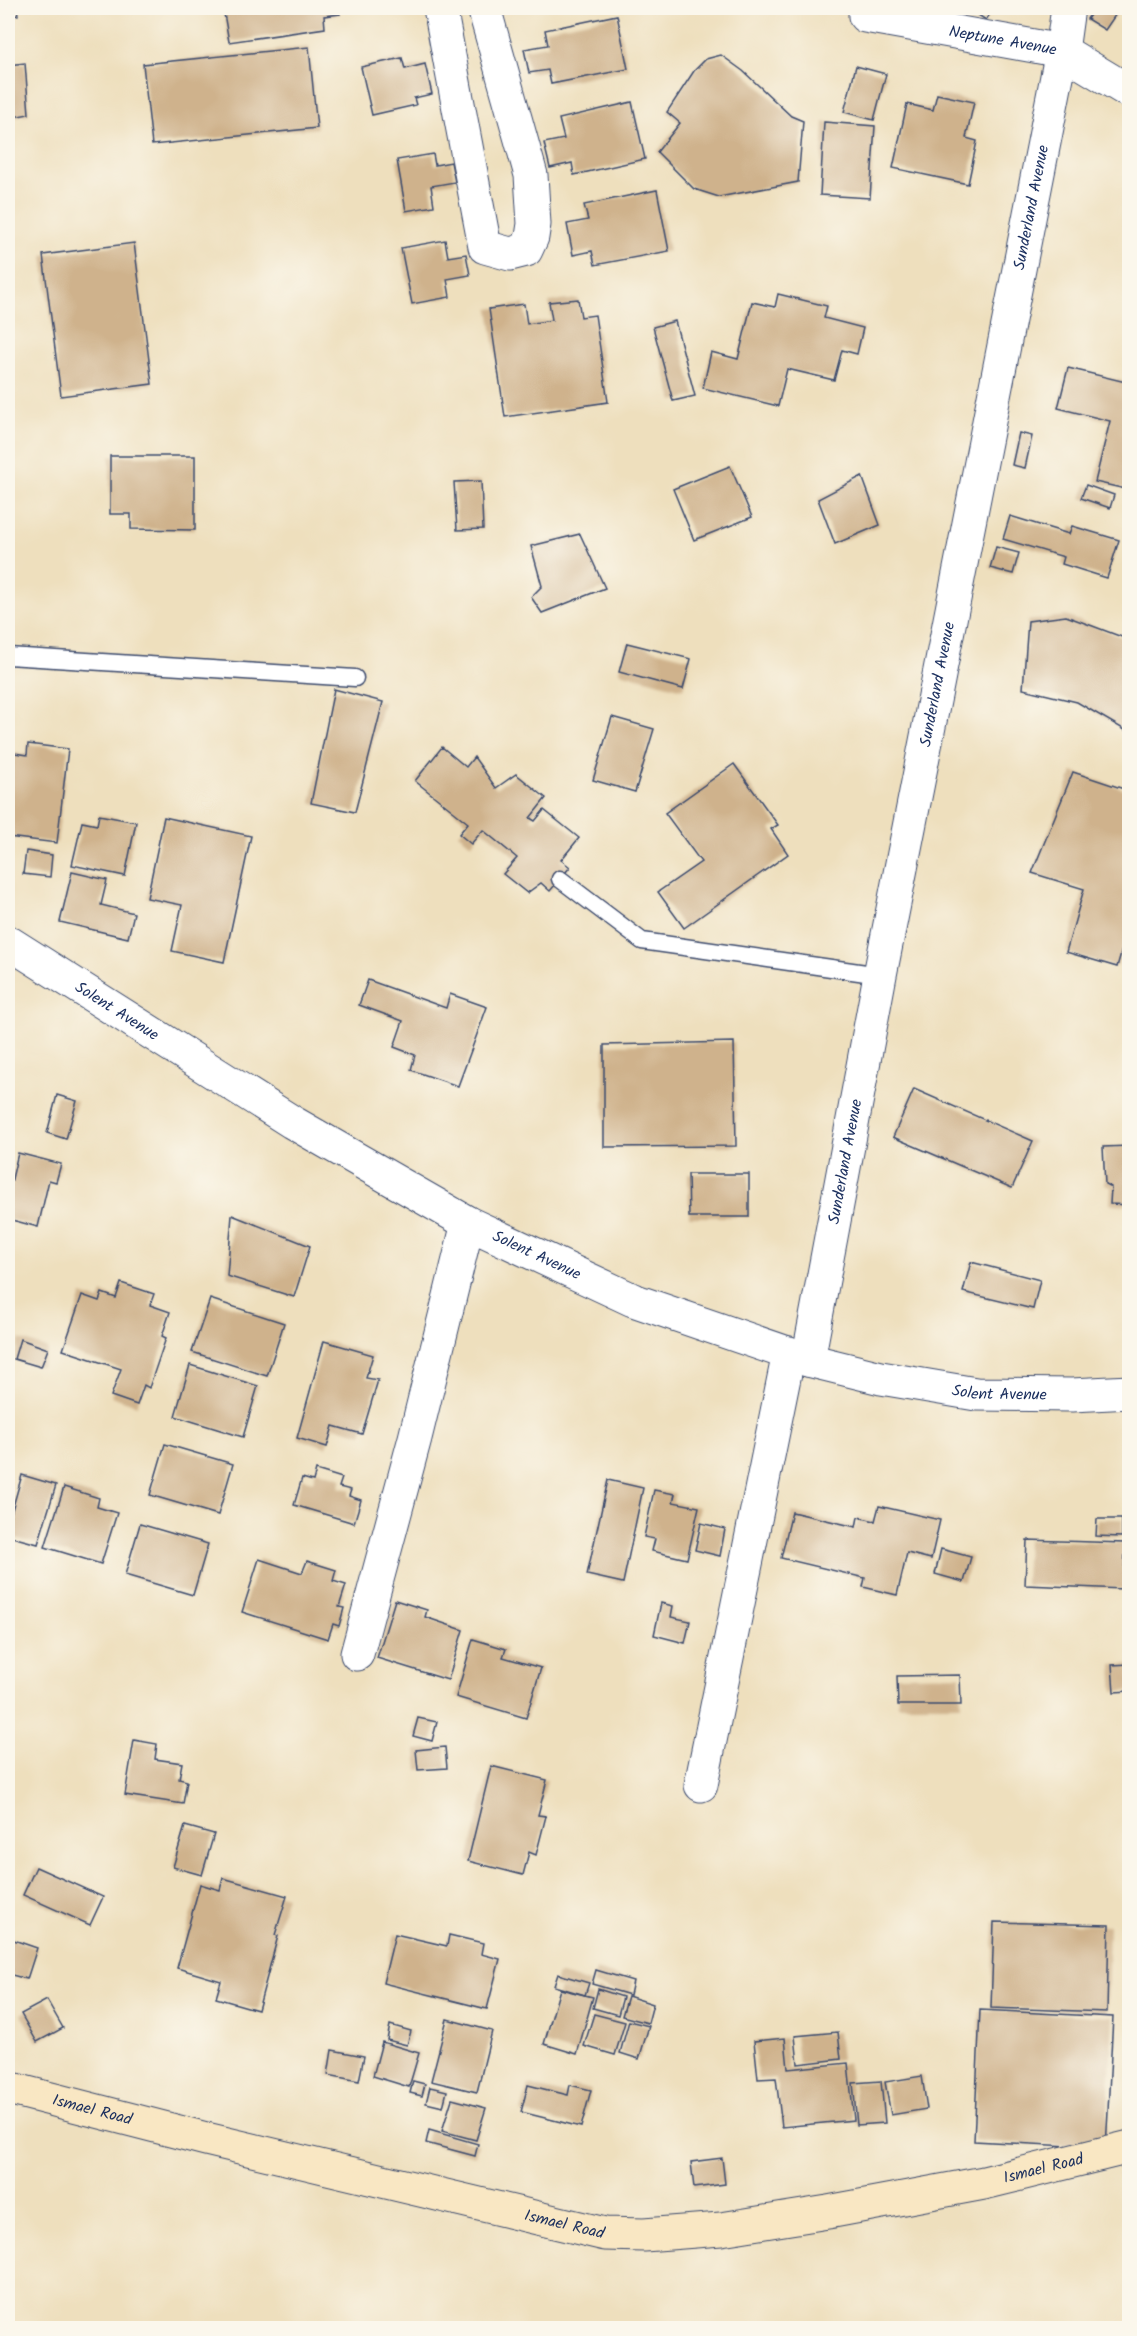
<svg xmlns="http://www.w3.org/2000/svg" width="1137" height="2336" viewBox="0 0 1137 2336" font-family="Kalam,sans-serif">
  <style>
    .building { fill: #cfb28c }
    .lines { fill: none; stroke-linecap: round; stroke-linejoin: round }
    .lane-casing { stroke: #3b496c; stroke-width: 19 }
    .street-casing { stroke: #3b496c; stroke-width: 35 }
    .secondary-casing { stroke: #3b496c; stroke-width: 35 }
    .lane { stroke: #fff; stroke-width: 16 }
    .street { stroke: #fff; stroke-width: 33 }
    .secondary { stroke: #f9e7c3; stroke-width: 33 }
    .labels { text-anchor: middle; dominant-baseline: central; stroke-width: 4.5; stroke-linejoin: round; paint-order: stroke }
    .street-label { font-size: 16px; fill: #1b2f5e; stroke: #fbf7ec }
  </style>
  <rect width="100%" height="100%" fill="#fbf7ec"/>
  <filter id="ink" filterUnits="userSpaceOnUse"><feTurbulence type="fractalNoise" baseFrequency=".0167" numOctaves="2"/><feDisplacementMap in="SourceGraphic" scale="12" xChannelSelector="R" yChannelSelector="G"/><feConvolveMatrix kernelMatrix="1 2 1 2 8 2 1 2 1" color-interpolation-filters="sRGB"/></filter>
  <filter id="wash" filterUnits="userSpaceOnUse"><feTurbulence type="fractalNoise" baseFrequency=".008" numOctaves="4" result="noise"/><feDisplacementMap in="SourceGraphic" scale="24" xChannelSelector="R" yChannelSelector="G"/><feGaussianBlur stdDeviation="1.35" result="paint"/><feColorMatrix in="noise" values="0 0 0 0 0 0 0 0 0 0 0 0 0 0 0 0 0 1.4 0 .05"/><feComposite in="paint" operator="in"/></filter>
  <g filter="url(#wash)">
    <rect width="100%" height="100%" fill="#eedfbd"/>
    <g id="blocks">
      <g class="building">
        <polygon points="8,8 17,8 18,15 8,17"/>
        <polygon points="223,8 339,8 340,14 324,16 325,28 229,42"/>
        <polygon points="967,8 994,8 986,20"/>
        <polygon points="1095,8 1120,8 1105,30 1087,19"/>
        <polygon points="617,15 628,69 551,84 548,70 529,73 524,49 548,45 545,30"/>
        <polygon points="309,47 317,128 152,145 143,64"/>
        <polygon points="721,55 743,71 791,116 803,121 798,182 719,197 694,189 657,152 680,123 667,112 694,71 706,59"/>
        <polygon points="402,58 405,69 425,64 432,94 414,98 416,105 372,115 361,67"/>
        <polygon points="25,63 29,114 8,118 8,65"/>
        <polygon points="856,66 886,74 874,120 844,112"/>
        <polygon points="937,94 974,102 966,138 977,141 968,184 893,168 907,104 933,110"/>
        <polygon points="632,102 645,159 574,175 572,163 550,168 544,143 564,139 559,119"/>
        <polygon points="824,122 875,126 870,198 820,195"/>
        <polygon points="433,154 435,165 451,162 455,182 431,186 434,206 406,211 397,160"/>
        <polygon points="657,190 669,251 595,265 592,251 573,255 567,224 588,220 584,205"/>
        <polygon points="445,240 448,257 466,254 470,275 447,279 450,297 412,304 401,248"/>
        <polygon points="134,243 152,384 61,396 43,255"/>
        <polygon points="778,294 827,306 824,318 863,328 857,354 842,350 834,380 787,369 778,406 703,388 711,352 738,359 752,302 775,307"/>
        <polygon points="578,299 581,317 595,315 608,402 505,417 489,309 524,304 527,324 552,320 549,302"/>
        <polygon points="675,321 695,396 673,401 653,327"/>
        <polygon points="1068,368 1130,383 1130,490 1095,482 1110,421 1058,408"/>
        <polygon points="1019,433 1032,436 1025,468 1012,465"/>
        <polygon points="110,456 195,456 195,530 131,529 131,514 110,514"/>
        <polygon points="730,466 752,517 694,540 673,489"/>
        <polygon points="862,476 880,525 835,544 818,499"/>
        <polygon points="481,481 483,529 457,530 454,482"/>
        <polygon points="1086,485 1114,495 1110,508 1081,498"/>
        <polygon points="1010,516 1069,534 1072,526 1119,540 1107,578 1062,564 1064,557 1003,539"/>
        <polygon points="580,534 605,588 542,613 531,597 542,586 531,546"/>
        <polygon points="996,547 1019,553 1013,574 990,568"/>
        <polygon points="1066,616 1130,640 1130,733 1077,702 1023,689 1028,621"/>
        <polygon points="627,643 691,659 683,689 619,672"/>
        <polygon points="334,689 383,702 355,812 311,803"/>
        <polygon points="612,717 654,729 635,792 593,780"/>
        <polygon points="28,744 68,749 57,843 8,837 8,752 27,755"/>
        <polygon points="442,747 466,767 474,757 496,788 516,774 546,798 530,818 535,821 544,810 579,838 561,860 570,867 550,891 541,883 527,893 503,874 517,858 483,830 471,844 459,834 468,823 415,781"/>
        <polygon points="734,764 778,825 771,829 788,854 684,928 658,892 701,862 665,813"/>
        <polygon points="1073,772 1130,791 1130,921 1117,967 1066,952 1084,889 1032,873"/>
        <polygon points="99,815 136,822 125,876 72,865 82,822 97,825"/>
        <polygon points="164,817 251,836 224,962 172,951 182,905 147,898"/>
        <polygon points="26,851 52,855 50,877 23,874"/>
        <polygon points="72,872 107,880 101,905 134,913 128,938 60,922"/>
        <polygon points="368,980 446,1008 450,994 487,1007 458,1086 411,1070 415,1055 394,1047 403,1021 359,1005"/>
        <polygon points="734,1042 736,1146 604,1147 604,1045"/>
        <polygon points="914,1089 1033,1141 1012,1188 893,1137"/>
        <polygon points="57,1095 77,1101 66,1139 47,1133"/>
        <polygon points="1130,1146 1130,1205 1110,1204 1111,1187 1105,1184 1103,1147"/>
        <polygon points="18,1153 61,1164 56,1182 49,1180 38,1227 8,1219 8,1196"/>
        <polygon points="688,1174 749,1174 749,1217 689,1217"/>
        <polygon points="232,1215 310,1246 294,1297 227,1276"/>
        <polygon points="971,1262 1040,1280 1033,1309 963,1292"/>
        <polygon points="121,1283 154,1294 150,1305 170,1312 162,1336 166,1338 149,1388 144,1385 137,1405 111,1396 121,1369 63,1350 82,1295 99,1301 102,1293 116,1298"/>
        <polygon points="210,1299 284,1323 267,1376 192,1352"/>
        <polygon points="20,1339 48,1349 41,1367 14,1359"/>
        <polygon points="324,1341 373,1355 366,1378 378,1380 362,1434 333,1426 327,1447 297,1438"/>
        <polygon points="190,1365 258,1386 243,1437 175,1416"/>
        <polygon points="165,1444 233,1464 218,1515 150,1495"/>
        <polygon points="316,1470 342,1478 339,1487 351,1490 349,1496 361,1500 354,1523 294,1505 302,1478 313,1481"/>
        <polygon points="22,1475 56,1485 38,1544 8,1536 8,1524"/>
        <polygon points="608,1480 643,1488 623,1583 587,1575"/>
        <polygon points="64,1487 99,1498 97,1507 117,1513 101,1564 45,1547"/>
        <polygon points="654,1490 675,1494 673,1502 699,1507 687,1559 652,1551 655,1539 644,1537"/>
        <polygon points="879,1506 940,1520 931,1559 907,1553 897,1595 863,1587 865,1578 781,1558 792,1512 856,1527 858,1517 875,1521"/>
        <polygon points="1097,1519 1122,1519 1122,1537 1096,1536"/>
        <polygon points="701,1523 725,1529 720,1556 695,1550"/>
        <polygon points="140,1524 208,1544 193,1595 125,1575"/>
        <polygon points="1027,1540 1125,1543 1124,1589 1025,1585"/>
        <polygon points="941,1549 971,1557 964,1582 935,1574"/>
        <polygon points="259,1559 302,1573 307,1561 336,1570 333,1581 346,1585 339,1607 344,1608 339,1626 333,1624 328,1639 242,1612"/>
        <polygon points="395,1600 427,1610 425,1617 463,1630 448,1680 377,1658"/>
        <polygon points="661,1603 673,1606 671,1617 690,1621 685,1643 654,1635"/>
        <polygon points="473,1639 506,1649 503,1657 541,1668 526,1718 456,1697"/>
        <polygon points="1130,1664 1130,1691 1114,1692 1112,1665"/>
        <polygon points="960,1675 961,1705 898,1705 897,1676"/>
        <polygon points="418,1718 437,1722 432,1741 413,1736"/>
        <polygon points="134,1740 157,1744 155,1759 182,1763 179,1779 187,1781 183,1804 125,1795"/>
        <polygon points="445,1747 447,1768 418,1770 416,1750"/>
        <polygon points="491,1766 547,1780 538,1815 546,1816 536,1855 529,1852 523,1875 468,1861"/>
        <polygon points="185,1826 214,1834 202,1875 173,1867"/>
        <polygon points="36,1867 103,1897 90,1925 23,1895"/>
        <polygon points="223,1878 287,1896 275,1935 278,1936 258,2010 216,1998 221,1981 177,1968 200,1884 220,1890"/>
        <polygon points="994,1922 1109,1925 1107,2012 991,2008"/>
        <polygon points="395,1934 447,1946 449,1935 483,1943 481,1954 500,1959 487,2009 383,1983"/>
        <polygon points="8,1938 37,1948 27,1979 8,1974"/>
        <polygon points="596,1970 633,1981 630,1995 592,1984"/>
        <polygon points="558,1974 589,1983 585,1995 554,1986"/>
        <polygon points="560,1989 593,1997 577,2054 544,2044"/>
        <polygon points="598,1989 623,1997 618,2015 593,2008"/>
        <polygon points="628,1996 653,2004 648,2023 622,2016"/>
        <polygon points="47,2000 63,2028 37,2042 21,2014"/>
        <polygon points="980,2010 1113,2017 1106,2148 974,2141"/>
        <polygon points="594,2014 625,2022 615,2055 584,2046"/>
        <polygon points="447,2019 492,2031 477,2092 431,2081"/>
        <polygon points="629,2021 649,2026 639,2059 620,2053"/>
        <polygon points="390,2025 411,2031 407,2045 387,2040"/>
        <polygon points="838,2032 841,2059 798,2064 795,2036"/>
        <polygon points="785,2038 788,2069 848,2063 854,2120 782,2127 776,2078 758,2079 754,2041"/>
        <polygon points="382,2042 419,2053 409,2087 373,2076"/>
        <polygon points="332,2050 364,2056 359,2081 328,2075"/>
        <polygon points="922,2076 927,2109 891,2115 885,2082"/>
        <polygon points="413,2081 425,2084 422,2096 410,2093"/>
        <polygon points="881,2081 885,2123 857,2125 853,2083"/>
        <polygon points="528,2085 568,2095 570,2085 591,2090 581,2127 521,2112"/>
        <polygon points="430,2087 447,2091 443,2107 426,2103"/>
        <polygon points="452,2099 486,2108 476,2140 442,2131"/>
        <polygon points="429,2130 478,2144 475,2156 426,2143"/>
        <polygon points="722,2158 725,2184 694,2188 691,2162"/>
      </g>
    </g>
  </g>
  <g filter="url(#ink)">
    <use href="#blocks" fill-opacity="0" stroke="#3b496c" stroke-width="1.5"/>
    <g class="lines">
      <defs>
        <g id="lane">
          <polyline points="8,656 355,678"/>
          <polyline points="560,879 642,941 880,975"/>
        </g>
        <g id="street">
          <polyline points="440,8 485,247 510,254 526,250 532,237 534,224 531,175 484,8"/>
          <path id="s1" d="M865,16L1062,51L1130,92"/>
          <path id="s2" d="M8,942L292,1122L468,1223L633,1300L808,1360L881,1378L976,1394L1072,1395L1130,1392"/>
          <path id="s3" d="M808,1360L880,975L1062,51L1068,8"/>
          <polyline points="357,1654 415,1438 468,1223"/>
          <polyline points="701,1785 789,1353"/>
        </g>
        <g id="secondary">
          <path id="s4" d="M8,2088L206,2139L605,2234L644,2235L721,2229L828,2212L984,2183L1130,2147"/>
        </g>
      </defs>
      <use href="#lane" class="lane-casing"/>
      <use href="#street" class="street-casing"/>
      <use href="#secondary" class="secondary-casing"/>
      <use href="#lane" class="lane"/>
      <use href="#street" class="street"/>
      <use href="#secondary" class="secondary"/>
    </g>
  </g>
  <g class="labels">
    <g class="street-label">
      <text stroke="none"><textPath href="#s1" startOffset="140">Neptune Avenue</textPath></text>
      <text stroke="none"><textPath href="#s3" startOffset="1174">Sunderland Avenue</textPath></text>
      <text stroke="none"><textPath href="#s3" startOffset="688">Sunderland Avenue</textPath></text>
      <text stroke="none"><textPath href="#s2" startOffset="129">Solent Avenue</textPath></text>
      <text stroke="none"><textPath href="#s3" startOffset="202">Sunderland Avenue</textPath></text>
      <text stroke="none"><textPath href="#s2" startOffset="615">Solent Avenue</textPath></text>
      <text stroke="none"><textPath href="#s2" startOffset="1101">Solent Avenue</textPath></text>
      <text stroke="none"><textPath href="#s4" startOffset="87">Ismael Road</textPath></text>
      <text stroke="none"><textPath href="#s4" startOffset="1059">Ismael Road</textPath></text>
      <text stroke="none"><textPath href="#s4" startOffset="573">Ismael Road</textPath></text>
    </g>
  </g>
  <rect width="1137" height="2336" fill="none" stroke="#fbf7ec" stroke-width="30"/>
</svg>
